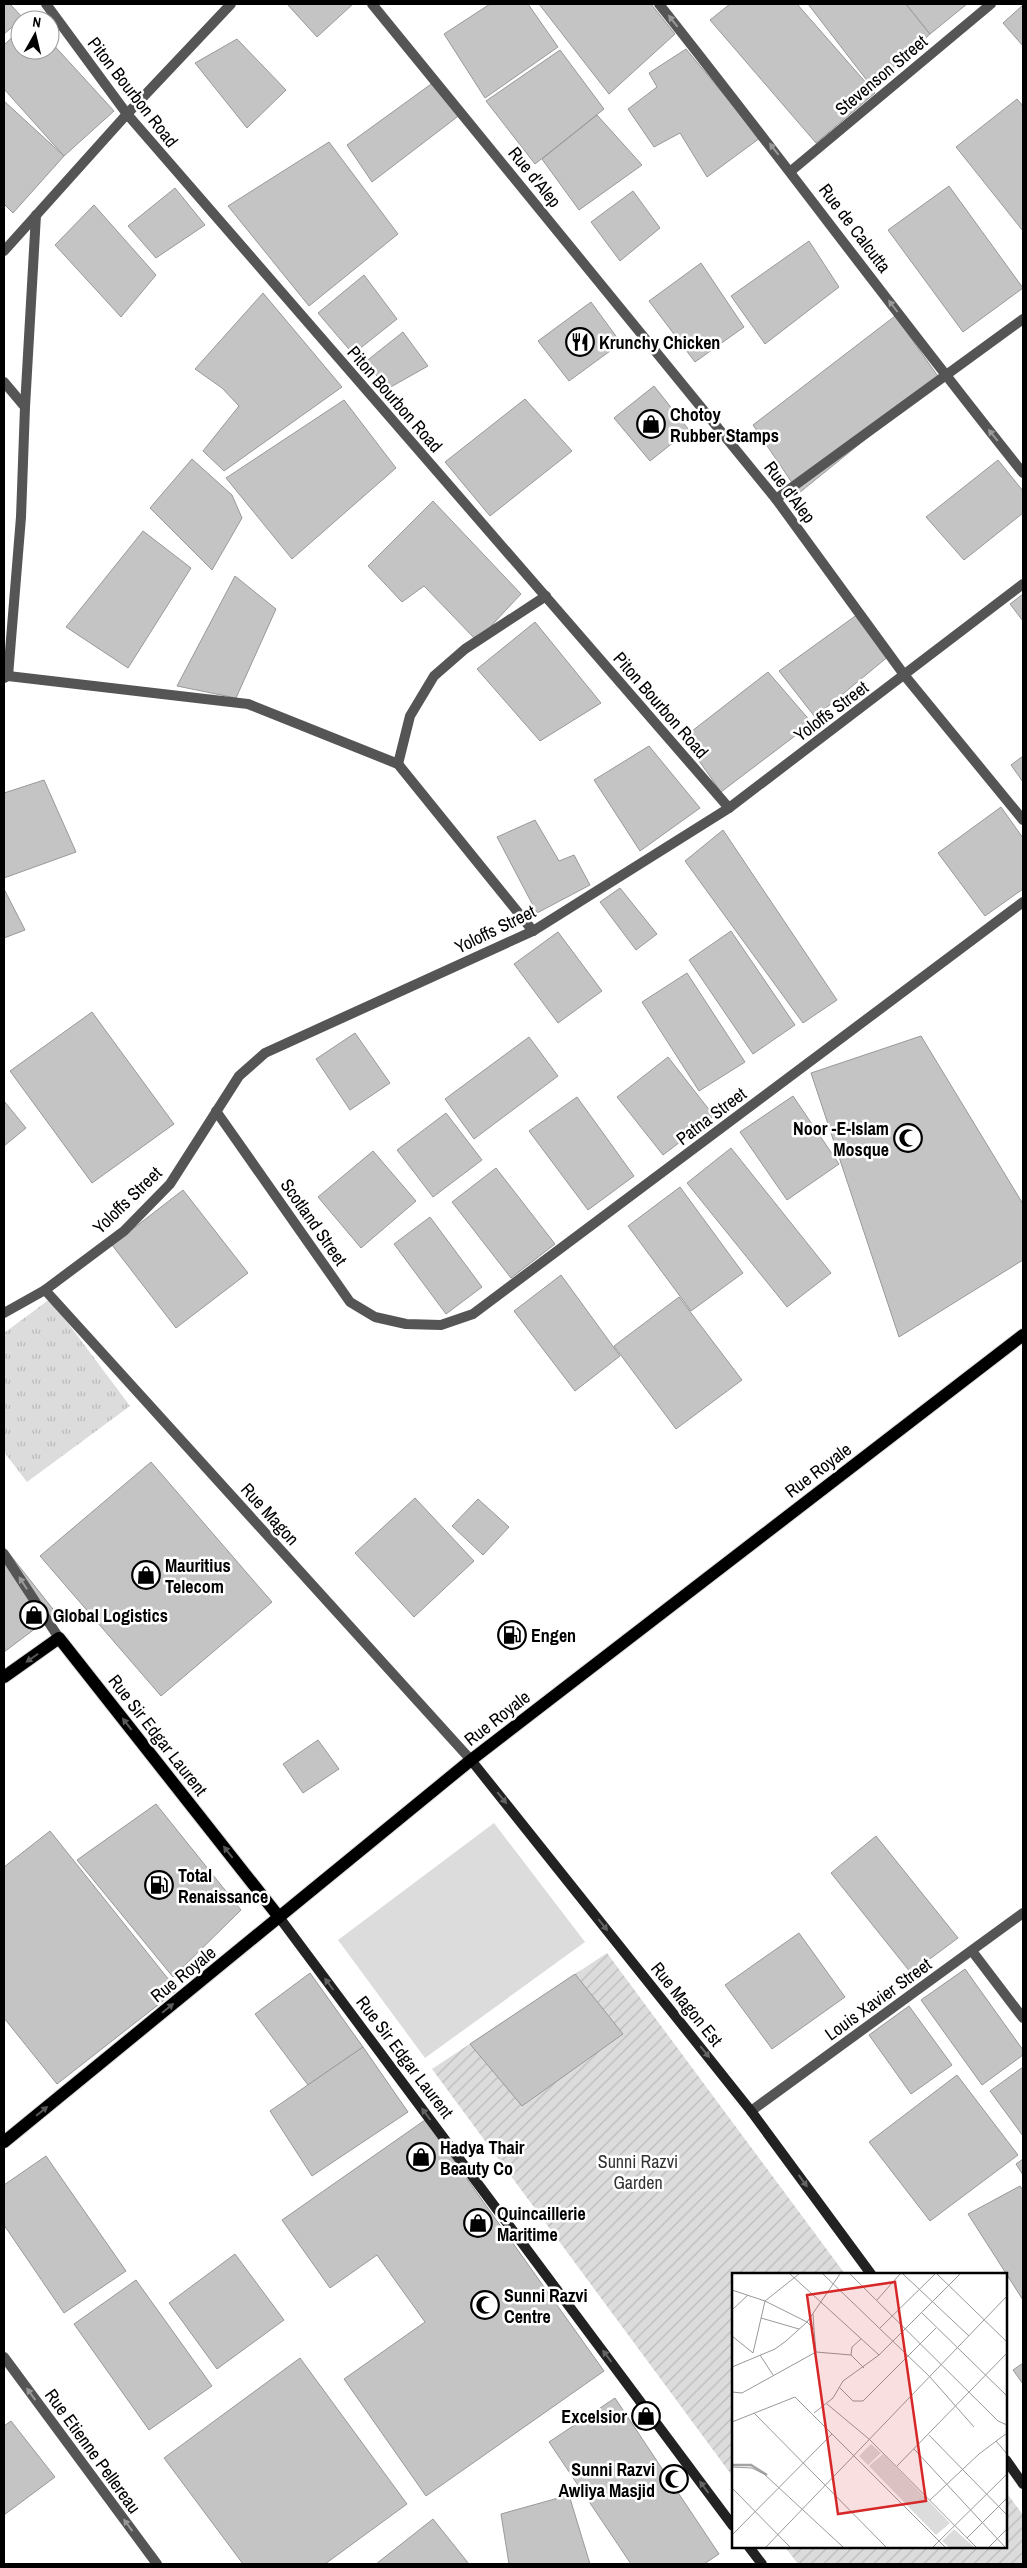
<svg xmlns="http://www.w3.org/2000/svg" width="1027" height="2568" viewBox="0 0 1027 2568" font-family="'Archivo Narrow',sans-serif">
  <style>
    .grass { fill: #dcdcdc }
    .park { fill: url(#park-tufts) }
    .garden { fill: url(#garden-furrows) }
    .building { fill: #c4c4c4; stroke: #999 }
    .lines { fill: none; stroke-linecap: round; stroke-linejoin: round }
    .primary-casing { stroke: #dbdbdb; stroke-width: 14 }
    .minor { stroke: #555; stroke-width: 10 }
    .secondary { stroke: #222; stroke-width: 10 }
    .primary { stroke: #000; stroke-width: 12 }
    .oneway { fill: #999 }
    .oneway2 { fill: #595959 }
    .oneway3 { fill: #646464 }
    .labels { text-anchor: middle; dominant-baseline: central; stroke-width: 5; stroke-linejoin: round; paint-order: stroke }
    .street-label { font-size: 18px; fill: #000; stroke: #fff }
    .poi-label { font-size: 18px; font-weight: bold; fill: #000; stroke: #fff; text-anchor: start }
    .park-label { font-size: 18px; fill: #333; stroke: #fff }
    .inset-river { fill: none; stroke: #a3a3a3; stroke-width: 2.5 }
    .inset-road { fill: none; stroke: #999; stroke-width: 1 }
    .view { fill: #d62828; fill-opacity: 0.15; stroke: #d62828; stroke-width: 2.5 }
    .inset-edge { fill: none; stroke: #000; stroke-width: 2.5 }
  </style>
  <defs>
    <pattern id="park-tufts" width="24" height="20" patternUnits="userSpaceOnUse" patternTransform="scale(1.25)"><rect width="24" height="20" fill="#dcdcdc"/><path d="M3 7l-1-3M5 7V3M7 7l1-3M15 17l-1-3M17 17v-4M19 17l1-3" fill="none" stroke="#bbb"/></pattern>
    <pattern id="garden-furrows" width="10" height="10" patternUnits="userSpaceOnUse" patternTransform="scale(1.25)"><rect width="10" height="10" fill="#dcdcdc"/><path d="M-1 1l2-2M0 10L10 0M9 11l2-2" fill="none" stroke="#bbb"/></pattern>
  </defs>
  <rect width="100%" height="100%" fill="#fff"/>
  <polygon class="grass" points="494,1823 585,1942 425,2058 338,1940"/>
  <polygon class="park" points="50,1299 130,1406 27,1482 4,1452 4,1333"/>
  <g class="garden">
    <polygon points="607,1953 845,2274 733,2274 733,2477 432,2069"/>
    <polygon points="1006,2492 1023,2515 1023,2564 798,2564 785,2547 1006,2547"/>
  </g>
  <g class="building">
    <polygon points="4,4 10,4 23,18 4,34"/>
    <polygon points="287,4 353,4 317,37"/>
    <polygon points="490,4 528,4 558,47 485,98 444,34"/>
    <polygon points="539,4 651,4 675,34 609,94"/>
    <polygon points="730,4 797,4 875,93 816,143 710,20"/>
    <polygon points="808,4 906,4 930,34 872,87"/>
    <polygon points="906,4 967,4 930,34"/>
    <polygon points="1023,5 1023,46 1003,23"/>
    <polygon points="20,30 20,50 50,50 50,41 114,111 64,156 4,89 4,45"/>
    <polygon points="237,39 286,90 247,128 195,63"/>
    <polygon points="686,49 760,138 707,177 680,133 654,147 628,109 657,87 649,73"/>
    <polygon points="560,50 604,109 535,164 486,101"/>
    <polygon points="434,82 461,114 372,182 347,145"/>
    <polygon points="1017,99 1023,106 1023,231 956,147"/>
    <polygon points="4,101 64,156 13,213 4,204"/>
    <polygon points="597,115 642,165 579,210 542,159"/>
    <polygon points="329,142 398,234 309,306 228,206"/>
    <polygon points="949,186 1023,288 963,332 888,230"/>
    <polygon points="175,188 205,225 156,258 128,226"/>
    <polygon points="633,191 660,228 620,261 591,222"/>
    <polygon points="94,205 156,275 121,317 55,245"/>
    <polygon points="809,241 839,287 765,344 731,296"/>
    <polygon points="701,263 744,327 695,362 649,301"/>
    <polygon points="364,275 397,319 353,354 318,313"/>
    <polygon points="263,293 342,387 224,471 203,451 239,406 222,388 195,369"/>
    <polygon points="591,302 621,343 569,381 538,341"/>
    <polygon points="895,316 940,379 799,493 753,425"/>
    <polygon points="403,332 428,366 389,388 364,363"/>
    <polygon points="654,386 689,430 650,461 614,418"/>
    <polygon points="525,399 572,451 490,516 445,462"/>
    <polygon points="344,400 396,468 292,559 226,478"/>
    <polygon points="192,459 232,495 242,518 212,570 150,508"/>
    <polygon points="998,460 1023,491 1023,513 964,560 926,517"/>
    <polygon points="433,501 521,594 477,641 424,586 402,602 368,566"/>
    <polygon points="143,531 191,568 128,668 66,627"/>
    <polygon points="235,576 276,609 236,698 177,686"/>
    <polygon points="1023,594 1023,621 1010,604"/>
    <polygon points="858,614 890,655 815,717 779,671"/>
    <polygon points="535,622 601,703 540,741 477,669"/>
    <polygon points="768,672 812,723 721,792 683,738"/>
    <polygon points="649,746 700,808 640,851 594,780"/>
    <polygon points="1023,756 1023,782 1011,765"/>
    <polygon points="44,780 76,852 4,878 4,793"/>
    <polygon points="1001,807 1023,838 1023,889 985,916 938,853"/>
    <polygon points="535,820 559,861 574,855 590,885 537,913 497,837"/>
    <polygon points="723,830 837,1000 803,1023 685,861"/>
    <polygon points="620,888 657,934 636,950 600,902"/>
    <polygon points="4,889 25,930 4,938"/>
    <polygon points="731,931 795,1025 753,1054 689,960"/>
    <polygon points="558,932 602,991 558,1023 514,964"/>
    <polygon points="687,973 745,1062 699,1091 642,1002"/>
    <polygon points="92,1012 174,1124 92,1183 10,1071"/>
    <polygon points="355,1033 390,1083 350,1110 316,1059"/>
    <polygon points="921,1036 1023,1204 1023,1260 899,1337 811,1073"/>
    <polygon points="529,1037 558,1076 474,1139 445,1099"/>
    <polygon points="668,1057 714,1116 663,1155 617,1097"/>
    <polygon points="793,1096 839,1164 787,1200 740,1132"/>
    <polygon points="577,1097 634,1176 588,1210 529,1131"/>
    <polygon points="4,1101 26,1128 4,1146"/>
    <polygon points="446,1113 482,1160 433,1197 397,1150"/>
    <polygon points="731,1148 831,1273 787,1307 687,1183"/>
    <polygon points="373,1151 416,1201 361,1248 318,1197"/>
    <polygon points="496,1168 555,1244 511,1278 452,1202"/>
    <polygon points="680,1187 743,1273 691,1311 628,1226"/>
    <polygon points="183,1190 248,1273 176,1328 112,1245"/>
    <polygon points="430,1217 482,1287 446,1314 394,1244"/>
    <polygon points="561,1275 620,1356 575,1391 514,1311"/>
    <polygon points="679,1297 742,1380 676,1429 614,1346"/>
    <polygon points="151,1462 272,1602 161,1696 40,1556"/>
    <polygon points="415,1498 474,1561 414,1617 355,1553"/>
    <polygon points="478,1499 509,1527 483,1555 452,1526"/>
    <polygon points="4,1547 56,1613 4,1652"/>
    <polygon points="318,1740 339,1769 303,1793 283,1764"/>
    <polygon points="156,1804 241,1910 173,1977 77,1860"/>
    <polygon points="50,1831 177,1990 57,2084 4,2018 4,1867"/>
    <polygon points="876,1836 958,1938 911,1973 831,1873"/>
    <polygon points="799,1933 845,1997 772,2049 725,1985"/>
    <polygon points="965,1969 1023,2050 1023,2055 982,2085 921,2000"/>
    <polygon points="310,1973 363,2047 308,2085 255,2014"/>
    <polygon points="575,1974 623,2034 522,2106 470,2044"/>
    <polygon points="909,2006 952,2065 911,2094 869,2035"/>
    <polygon points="363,2047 408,2112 312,2176 270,2111"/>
    <polygon points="1023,2067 1023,2136 990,2091"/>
    <polygon points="957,2075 1018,2155 930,2221 869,2142"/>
    <polygon points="425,2120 604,2371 426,2496 344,2379 425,2322 377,2255 330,2288 282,2220"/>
    <polygon points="46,2156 126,2271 64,2313 4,2225 4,2185"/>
    <polygon points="1023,2159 1023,2175 1016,2164"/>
    <polygon points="1020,2186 1023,2190 1023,2300 968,2214"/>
    <polygon points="235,2254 284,2320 217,2369 169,2303"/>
    <polygon points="136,2280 212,2386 149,2430 74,2324"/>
    <polygon points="300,2358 407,2504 325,2564 243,2564 164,2458"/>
    <polygon points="1023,2363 1023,2384 1013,2370"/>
    <polygon points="615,2398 719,2554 704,2564 631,2564 549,2442"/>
    <polygon points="11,2421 55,2477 4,2515 4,2426"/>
    <polygon points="569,2495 590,2564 509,2564 501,2514"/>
    <polygon points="433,2519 469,2564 376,2564"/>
  </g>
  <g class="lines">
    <defs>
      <g id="primary">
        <polyline points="4,1677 59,1638 279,1917"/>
        <polyline points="4,2142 471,1760 1023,1335"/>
      </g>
    </defs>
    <use href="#primary" class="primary-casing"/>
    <g class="minor">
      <polyline points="46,4 127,114 729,808"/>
      <polyline points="372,4 776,499 905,676 1023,820"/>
      <path d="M659,4C782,159 899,318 1023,473"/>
      <polyline points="791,171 991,4"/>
      <polyline points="4,251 127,114 231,4"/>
      <polyline points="4,382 25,407 21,517 8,676"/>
      <polyline points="25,407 36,215"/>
      <polyline points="776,499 1023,319"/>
      <polyline points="4,678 8,676 248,704 398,764 533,931"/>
      <polyline points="398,764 410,716 434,676 465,649 546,596"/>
      <polyline points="216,1111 350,1302 375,1317 406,1324 441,1325 473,1314 1023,902"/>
      <polyline points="45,1290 471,1760"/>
      <polyline points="4,1313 45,1290 124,1231 170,1184 239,1076 265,1053 533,931 729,808 1023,584"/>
      <polyline points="4,1554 59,1638"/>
      <polyline points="972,1951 1023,2018"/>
      <polyline points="751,2111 1023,1913"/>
      <polyline points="4,2357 157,2564"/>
    </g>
    <g class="secondary">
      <polyline points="471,1760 751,2111 871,2274"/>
      <polyline points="279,1917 733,2526"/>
      <polyline points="1006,2460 1023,2484"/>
      <polyline points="749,2547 762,2564"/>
    </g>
    <use href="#primary" class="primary"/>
  </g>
  <defs><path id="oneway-solid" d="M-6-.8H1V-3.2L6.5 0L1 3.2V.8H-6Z" transform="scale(1.25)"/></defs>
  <g class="oneway">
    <use href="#oneway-solid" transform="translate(673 21) rotate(-128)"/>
    <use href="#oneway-solid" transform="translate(774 149) rotate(-128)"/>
    <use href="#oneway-solid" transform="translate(893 306) rotate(-127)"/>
    <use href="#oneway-solid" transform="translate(993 435) rotate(-129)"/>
    <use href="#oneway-solid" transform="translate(23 1583) rotate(-123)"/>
    <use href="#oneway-solid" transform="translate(31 2394) rotate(-126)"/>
    <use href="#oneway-solid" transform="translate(128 2525) rotate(-126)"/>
  </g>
  <g class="oneway2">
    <use href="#oneway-solid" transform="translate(32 1658) rotate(145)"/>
    <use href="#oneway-solid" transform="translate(127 1724) rotate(-128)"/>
    <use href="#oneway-solid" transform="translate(228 1852) rotate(-128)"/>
    <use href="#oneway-solid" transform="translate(168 2008) rotate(-39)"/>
    <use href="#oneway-solid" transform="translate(42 2111) rotate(-39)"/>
  </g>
  <g class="oneway3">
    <use href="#oneway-solid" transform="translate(502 1798) rotate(51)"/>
    <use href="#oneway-solid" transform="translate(603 1925) rotate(51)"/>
    <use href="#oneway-solid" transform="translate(329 1984) rotate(-127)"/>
    <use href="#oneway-solid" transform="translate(705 2052) rotate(51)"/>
    <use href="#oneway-solid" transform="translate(426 2114) rotate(-127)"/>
    <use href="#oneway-solid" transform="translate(803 2181) rotate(54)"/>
    <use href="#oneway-solid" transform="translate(607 2356) rotate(-127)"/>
    <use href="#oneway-solid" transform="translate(704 2487) rotate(-127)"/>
  </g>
  <defs>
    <symbol id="restaurant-ring" viewBox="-11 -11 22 22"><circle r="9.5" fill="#fff" stroke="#000" stroke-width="1.5"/><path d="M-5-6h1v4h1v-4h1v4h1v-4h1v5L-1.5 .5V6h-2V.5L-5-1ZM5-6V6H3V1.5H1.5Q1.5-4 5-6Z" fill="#000"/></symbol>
    <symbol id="shop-ring" viewBox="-11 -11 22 22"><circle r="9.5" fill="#fff" stroke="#000" stroke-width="1.5"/><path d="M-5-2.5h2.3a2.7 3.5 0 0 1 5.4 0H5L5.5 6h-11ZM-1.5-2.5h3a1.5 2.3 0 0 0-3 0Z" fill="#000"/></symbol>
    <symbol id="mosque-ring" viewBox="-11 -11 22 22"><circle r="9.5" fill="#fff" stroke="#000" stroke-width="1.5"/><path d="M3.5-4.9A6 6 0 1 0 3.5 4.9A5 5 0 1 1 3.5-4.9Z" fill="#000"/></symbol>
    <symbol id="fuel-ring" viewBox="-11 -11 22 22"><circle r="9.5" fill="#fff" stroke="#000" stroke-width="1.5"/><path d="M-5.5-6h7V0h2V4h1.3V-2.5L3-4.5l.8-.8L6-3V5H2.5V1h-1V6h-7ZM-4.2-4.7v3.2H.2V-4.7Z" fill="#000"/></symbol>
  </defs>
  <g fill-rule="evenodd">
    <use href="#restaurant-ring" x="564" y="326" width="32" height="32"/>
    <use href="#shop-ring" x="635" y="408" width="32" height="32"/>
    <use href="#mosque-ring" x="892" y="1122" width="32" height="32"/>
    <use href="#shop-ring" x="130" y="1559" width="32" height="32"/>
    <use href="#shop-ring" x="18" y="1599" width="32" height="32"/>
    <use href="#fuel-ring" x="496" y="1619" width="32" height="32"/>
    <use href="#fuel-ring" x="143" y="1869" width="32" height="32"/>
    <use href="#shop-ring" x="405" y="2141" width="32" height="32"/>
    <use href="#shop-ring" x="462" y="2207" width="32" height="32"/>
    <use href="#mosque-ring" x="469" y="2289" width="32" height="32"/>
    <use href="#shop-ring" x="630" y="2400" width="32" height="32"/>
    <use href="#mosque-ring" x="658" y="2463" width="32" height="32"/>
  </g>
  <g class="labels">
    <g class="street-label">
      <text transform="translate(881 75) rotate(-40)">Stevenson Street</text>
      <text transform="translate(133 92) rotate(52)">Piton Bourbon Road</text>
      <text transform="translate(535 177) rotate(51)">Rue d'Alep</text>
      <text transform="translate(855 228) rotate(53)">Rue de Calcutta</text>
      <text transform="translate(395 399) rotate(49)">Piton Bourbon Road</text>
      <text transform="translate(790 492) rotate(53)">Rue d'Alep</text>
      <text transform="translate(661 705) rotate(49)">Piton Bourbon Road</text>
      <text transform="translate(831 711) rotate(-37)">Yoloffs Street</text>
      <text transform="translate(495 929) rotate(-26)">Yoloffs Street</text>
      <text transform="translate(711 1116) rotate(-37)">Patna Street</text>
      <text transform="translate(127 1200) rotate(-44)">Yoloffs Street</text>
      <text transform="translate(314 1222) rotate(55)">Scotland Street</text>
      <text transform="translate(818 1470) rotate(-37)">Rue Royale</text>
      <text transform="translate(270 1514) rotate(48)">Rue Magon</text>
      <text transform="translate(497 1718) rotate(-38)">Rue Royale</text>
      <text transform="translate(158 1735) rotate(52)">Rue Sir Edgar Laurent</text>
      <text transform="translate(183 1974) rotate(-39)">Rue Royale</text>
      <text transform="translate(878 1999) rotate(-36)">Louis Xavier Street</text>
      <text transform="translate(687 2004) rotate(51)">Rue Magon Est</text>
      <text transform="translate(405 2057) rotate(53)">Rue Sir Edgar Laurent</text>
      <text transform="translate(93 2451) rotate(54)">Rue Etienne Pellereau</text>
    </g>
    <g class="poi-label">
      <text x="599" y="342">Krunchy Chicken</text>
      <text x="670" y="414">Chotoy<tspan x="670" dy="21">Rubber Stamps</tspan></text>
      <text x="889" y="1128" text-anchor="end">Noor -E-Islam<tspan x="889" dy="21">Mosque</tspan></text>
      <text x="165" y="1565">Mauritius<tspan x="165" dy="21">Telecom</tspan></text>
      <text x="53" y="1615">Global Logistics</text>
      <text x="531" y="1635">Engen</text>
      <text x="178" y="1875">Total<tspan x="178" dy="21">Renaissance</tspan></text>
      <text x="440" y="2147">Hadya Thair<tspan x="440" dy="21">Beauty Co</tspan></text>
      <text x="497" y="2213">Quincaillerie<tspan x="497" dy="21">Maritime</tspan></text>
      <text x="504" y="2295">Sunni Razvi<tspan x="504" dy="21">Centre</tspan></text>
      <text x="627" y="2416" text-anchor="end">Excelsior</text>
      <text x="655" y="2469" text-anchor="end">Sunni Razvi<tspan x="655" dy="21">Awliya Masjid</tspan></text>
    </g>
    <g class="park-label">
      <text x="638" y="2161">Sunni Razvi<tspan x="638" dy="21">Garden</tspan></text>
    </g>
  </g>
  <g transform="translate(732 2273)">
    <rect width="275" height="275" fill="#fff"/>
    <path d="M139,171L149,180L136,192L127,183Z" fill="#dcdcdc"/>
    <path d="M151,181L218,250L204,262L137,193ZM222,256L242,274H217L210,268Z" fill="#dcdcdc"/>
    <path class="inset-river" d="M0,192H19L35,202"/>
    <path class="inset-road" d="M58,1L147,82M91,1L198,104L242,154M118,1L266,148L275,152M171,1L237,63M205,1L275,69M0,17L33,28L75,49L82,56L84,79M145,27L168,1M0,37L16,22M189,39L275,123M81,41L82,56M29,45L67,56M148,55L203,1M0,63L21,80M21,80L33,28L67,1M28,82L41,102M119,82L120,74L129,66M0,94L43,76L54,68L75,49L108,1M107,114L121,128H131L204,55M0,119L10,120L84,79L119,82L132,95M95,131L137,166M22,140L154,274M82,140L101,125L111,108L147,82L228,1M0,149L63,124L100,161M197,162L275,242M137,166L244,274M264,168L275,181M182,176L273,274M165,193L275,80M0,194L20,195L32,201L111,274M0,215L58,274M198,227L247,181L275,160M0,262L100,161L213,274M235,265L275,225M34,274L275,23M201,274L275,201M257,274L275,256"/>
    <path class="view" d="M163,9L194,228L106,241L75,22Z"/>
    <rect width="275" height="275" class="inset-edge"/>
  </g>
  <rect width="1027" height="2568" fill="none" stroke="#000000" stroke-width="10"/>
  <g transform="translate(35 35) rotate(8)"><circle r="24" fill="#ffffff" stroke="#999999"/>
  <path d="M0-4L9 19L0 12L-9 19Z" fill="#000000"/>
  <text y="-8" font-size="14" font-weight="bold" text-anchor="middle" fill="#000000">N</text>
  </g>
</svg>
